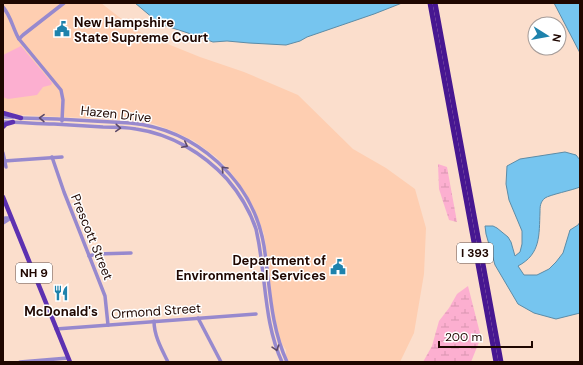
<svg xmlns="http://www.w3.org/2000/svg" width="583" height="365" viewBox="0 0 583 365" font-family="'DM Sans',sans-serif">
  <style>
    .built { fill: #feceb1 }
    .wetland { fill: url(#wetland-marsh) }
    .park { fill: #fcafd0 }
    .water { fill: #76c5ef; stroke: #5c8ca7 }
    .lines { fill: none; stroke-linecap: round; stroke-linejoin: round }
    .minor { stroke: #9789ce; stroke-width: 3.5 }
    .major { stroke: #5d31b1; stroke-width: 4.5 }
    .highway { stroke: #471791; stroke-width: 5 }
    .oneway { stroke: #5b4867 }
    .labels { text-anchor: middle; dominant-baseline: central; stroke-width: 3; stroke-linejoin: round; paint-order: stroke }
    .shield { fill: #fff; stroke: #62514c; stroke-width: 1 }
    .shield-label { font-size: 12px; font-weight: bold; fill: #1f0700 }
    .poi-label { font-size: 13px; font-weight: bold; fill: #1f0700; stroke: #fff; text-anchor: start }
    .street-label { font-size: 13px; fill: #1f0700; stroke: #fff }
  </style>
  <defs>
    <pattern id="wetland-marsh" width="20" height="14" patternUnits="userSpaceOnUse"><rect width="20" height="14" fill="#fcafd0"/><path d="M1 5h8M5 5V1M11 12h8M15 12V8" fill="none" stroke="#d895b1"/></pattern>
  </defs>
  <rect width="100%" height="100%" fill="#fbdecc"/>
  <polygon class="built" points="3,3 101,3 119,17 143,34 200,57 244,72 298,95 353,149 386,168 415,189 426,228 424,274 414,333 400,362 289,362 286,356 286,350 282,344 278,331 273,308 267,254 264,234 254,208 241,186 229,170 216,157 194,141 173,131 154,124 145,122 128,120 19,115 11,114 3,111"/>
  <g class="wetland">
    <polygon points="438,164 447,167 457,222 449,220 439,189"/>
    <polygon points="468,286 481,337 471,362 423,362 432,346 439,321 449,308 457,294"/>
  </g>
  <polygon class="park" points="21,46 52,83 51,85 43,87 37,95 8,99 3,97 3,55"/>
  <g class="water">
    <polygon points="135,3 402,3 374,14 307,37 300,41 286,45 249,43 227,41 213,42 188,33 160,24"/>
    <polygon points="554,3 580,3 580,53"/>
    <path d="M565,152L576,155L580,160V187C573,190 549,195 545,198C540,202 540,207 540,212C539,235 541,254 518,266L524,275H537L549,269L556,262L563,253L570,230L578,225L580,222V313L556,319L534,313L518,304L495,265L486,234L485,226H493L497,228L508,237L511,242L515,256L520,252L522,244V231L509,200L506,184L507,166L520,159Z"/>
  </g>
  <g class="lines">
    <g class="minor">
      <path d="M3,7C11,16 13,29 19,39L61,90L63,100L62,121"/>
      <polyline points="19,39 23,35 64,3"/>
      <polyline points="3,117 13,117"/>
      <path d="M20,118L57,119L130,123C196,129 253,180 264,246C270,285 270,325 287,362"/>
      <path d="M3,122C20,122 37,124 54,124C71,125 87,126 103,127C114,127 125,127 136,129C171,134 203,153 227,179C239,193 250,211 256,229C258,238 260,249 261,258C266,293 267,330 282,362"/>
      <polyline points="3,153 6,167"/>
      <polyline points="52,157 64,192 105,296 108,325"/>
      <polyline points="4,161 62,157"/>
      <polyline points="3,219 5,218 10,218"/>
      <polyline points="3,223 11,218"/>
      <polyline points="89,256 96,254 131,253"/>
      <polyline points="198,318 221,362"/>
      <path d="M154,321C154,336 162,350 168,362"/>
      <polyline points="56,329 256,314"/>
      <polyline points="20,362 68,358"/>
    </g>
    <g class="major">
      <polyline points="3,113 21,118"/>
      <polyline points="3,127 6,124 13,122"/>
      <polyline points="3,197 70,362"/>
    </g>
    <g class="highway">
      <polyline points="430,3 496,362"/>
      <polyline points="435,3 501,362"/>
    </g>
  </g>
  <defs><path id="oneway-chevron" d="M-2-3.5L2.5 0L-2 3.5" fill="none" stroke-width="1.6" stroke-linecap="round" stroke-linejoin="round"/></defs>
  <g class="oneway">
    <use href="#oneway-chevron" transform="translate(42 118) rotate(-179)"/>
    <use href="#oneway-chevron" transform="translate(118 128) rotate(4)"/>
    <use href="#oneway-chevron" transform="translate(185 145) rotate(27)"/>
    <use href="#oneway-chevron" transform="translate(224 169) rotate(-133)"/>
    <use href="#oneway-chevron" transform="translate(276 348) rotate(72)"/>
  </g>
  <defs>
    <symbol id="civic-bare" viewBox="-9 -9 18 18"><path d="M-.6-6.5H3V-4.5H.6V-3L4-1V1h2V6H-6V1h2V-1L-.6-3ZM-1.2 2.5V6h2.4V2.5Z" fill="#1e82ac" stroke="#fff" stroke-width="2.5" paint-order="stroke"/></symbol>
    <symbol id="restaurant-bare" viewBox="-9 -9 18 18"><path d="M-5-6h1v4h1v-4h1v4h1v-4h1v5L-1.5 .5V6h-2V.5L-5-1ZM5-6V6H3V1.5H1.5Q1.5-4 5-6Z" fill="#1e82ac" stroke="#fff" stroke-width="2.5" paint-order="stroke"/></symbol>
  </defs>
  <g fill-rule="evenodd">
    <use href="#civic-bare" x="51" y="18" width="22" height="22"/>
    <use href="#civic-bare" x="327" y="256" width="22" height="22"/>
    <use href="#restaurant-bare" x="50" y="282" width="22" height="22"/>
  </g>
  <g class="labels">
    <g class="shield">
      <rect x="457" y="243" width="36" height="20" rx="3"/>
      <rect x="16" y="263" width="36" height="20" rx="3"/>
    </g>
    <g class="shield-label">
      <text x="475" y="253">I 393</text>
      <text x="34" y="273">NH 9</text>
    </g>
    <g class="poi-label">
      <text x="74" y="22">New Hampshire<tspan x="74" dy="15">State Supreme Court</tspan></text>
      <text x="326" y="260" text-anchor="end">Department of<tspan x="326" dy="15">Environmental Services</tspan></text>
      <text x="61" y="311" text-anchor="middle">McDonald's</text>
    </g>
    <g class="street-label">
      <text transform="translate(116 114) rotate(6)">Hazen Drive</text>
      <text transform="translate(92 237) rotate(68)">Prescott Street</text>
      <text transform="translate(156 311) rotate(-4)">Ormond Street</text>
    </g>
  </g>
  <rect width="583" height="365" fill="none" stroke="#1f0700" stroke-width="8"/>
  <g transform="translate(547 36) rotate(101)"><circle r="19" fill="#ffffff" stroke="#a59c99"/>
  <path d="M0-3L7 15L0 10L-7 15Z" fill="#1e82ac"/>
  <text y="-6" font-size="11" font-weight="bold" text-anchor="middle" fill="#1f0700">N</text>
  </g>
  <path d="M439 341v6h93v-6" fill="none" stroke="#1f0700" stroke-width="2"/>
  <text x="445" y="341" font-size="12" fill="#1f0700" stroke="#ffffff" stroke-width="3" paint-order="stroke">200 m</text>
</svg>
